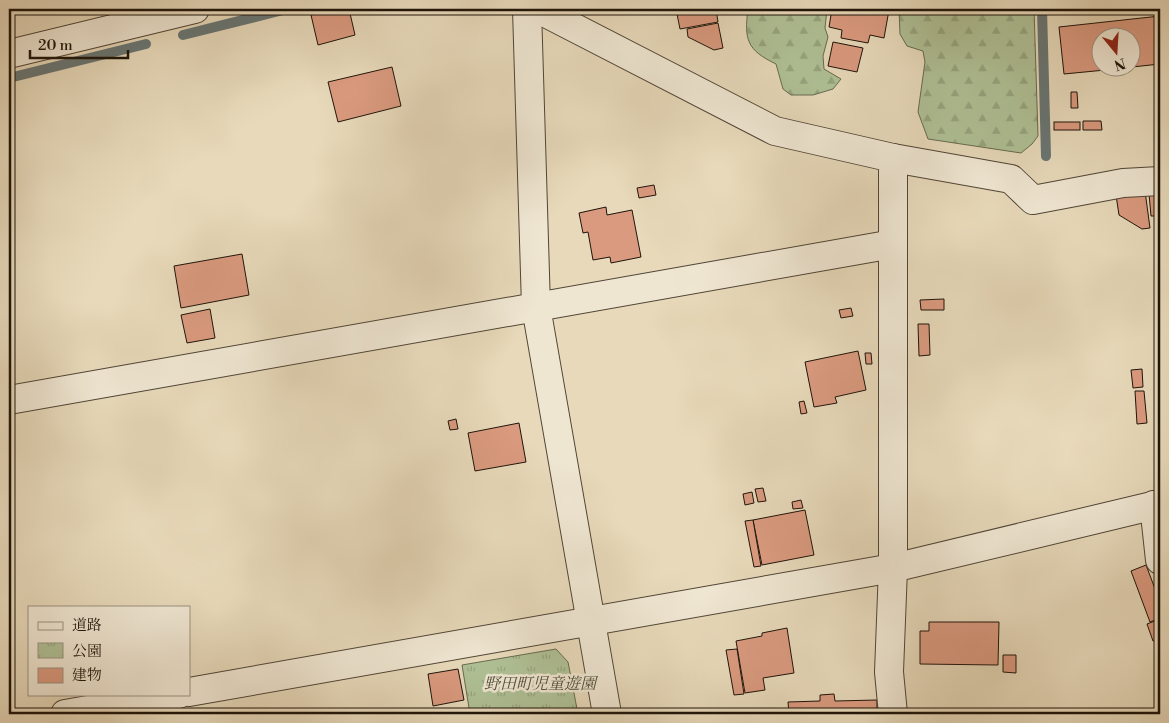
<svg xmlns="http://www.w3.org/2000/svg" width="1169" height="723" viewBox="0 0 1169 723" font-family="'Libre Bodoni','Noto Serif JP',serif">
  <style>
    .forest { fill: url(#forest-firs); stroke: #666a50 }
    .park { fill: url(#park-tufts); stroke: #666a50 }
    .lines { fill: none; stroke-linecap: round; stroke-linejoin: round }
    .stream { stroke: #697674; stroke-width: 10 }
    .building { fill: #da9a7f; stroke: #1e140a }
    .minor-casing { stroke: #504536; stroke-width: 30 }
    .minor { stroke: #efe6d2; stroke-width: 28 }
    .labels { text-anchor: middle; dominant-baseline: central; stroke-width: 5; stroke-linejoin: round; paint-order: stroke }
    .park-label { font-size: 16px; font-style: italic; fill: #51503b; stroke: #efe6d2 }
  </style>
  <defs>
    <pattern id="forest-firs" width="22" height="20" patternUnits="userSpaceOnUse" patternTransform="scale(1.25)"><rect width="22" height="20" fill="#afc095"/><path d="M5 1l3.5 6h-7zM16 11l3.5 6h-7z" fill="#96a47f"/></pattern>
    <pattern id="park-tufts" width="24" height="20" patternUnits="userSpaceOnUse" patternTransform="scale(1.25)"><rect width="24" height="20" fill="#afc095"/><path d="M3 7l-1-3M5 7V3M7 7l1-3M15 17l-1-3M17 17v-4M19 17l1-3" fill="none" stroke="#96a47f"/></pattern>
  </defs>
  <rect width="100%" height="100%" fill="#e7d9ba"/>
  <filter id="stains"><feTurbulence type="fractalNoise" baseFrequency=".004" numOctaves="4"/><feColorMatrix values="0 0 0 0 .2 0 0 0 0 .09 0 0 0 0 .02 0 0 0 .5 -.17"/></filter>
  <radialGradient id="worn" r=".72"><stop offset=".6" stop-color="#630" stop-opacity="0"/><stop offset="1" stop-color="#630" stop-opacity=".3"/></radialGradient>
  <g class="forest">
    <path d="M748,9H827L825,28L828,37L823,56L824,69L841,79L833,89L813,95H791L783,89L776,64C747,50 744,40 748,9Z"/>
    <polygon points="899,9 1034,9 1038,136 1032,144 1021,153 928,139 918,112 925,62 923,51 907,46 900,34"/>
  </g>
  <polygon class="park" points="556,649 568,662 578,714 470,714 462,665"/>
  <g class="lines">
    <g class="stream">
      <polyline points="1042,9 1046,156"/>
      <polyline points="183,35 287,9"/>
      <polyline points="9,78 146,44"/>
    </g>
  </g>
  <g class="building">
    <polygon points="336,9 349,9 355,35 318,45 311,15"/>
    <polygon points="676,9 716,9 718,22 680,29"/>
    <polygon points="832,9 881,9 889,10 884,38 870,35 868,43 841,38 842,30 829,27"/>
    <polygon points="1160,16 1160,64 1132,67 1132,38 1102,38 1102,68 1126,68 1064,74 1059,27"/>
    <polygon points="718,23 723,48 714,50 688,37 687,29"/>
    <polygon points="833,42 863,48 857,72 828,66"/>
    <polygon points="392,67 401,106 338,122 328,82"/>
    <polygon points="1071,92 1077,92 1078,108 1071,108"/>
    <polygon points="1083,121 1101,121 1102,130 1083,130"/>
    <rect x="1054" y="122" width="26" height="8"/>
    <polygon points="654,185 656,195 639,198 637,188"/>
    <polygon points="1145,191 1150,228 1142,229 1119,215 1116,195"/>
    <polygon points="1157,193 1160,216 1151,216 1149,194"/>
    <polygon points="606,207 607,215 632,210 641,257 611,263 610,257 593,260 588,232 583,233 579,213"/>
    <polygon points="242,254 249,295 181,308 174,266"/>
    <polygon points="944,299 944,310 921,310 920,300"/>
    <polygon points="851,308 853,316 841,318 839,310"/>
    <polygon points="210,309 215,338 187,343 181,315"/>
    <polygon points="918,324 929,324 930,355 919,356"/>
    <polygon points="858,351 866,390 835,397 837,403 814,407 805,362"/>
    <polygon points="865,353 871,353 872,364 866,364"/>
    <polygon points="1142,369 1143,387 1133,388 1131,370"/>
    <polygon points="1135,391 1144,391 1147,423 1137,424"/>
    <polygon points="804,401 807,413 801,414 799,402"/>
    <polygon points="456,419 458,429 450,430 448,421"/>
    <polygon points="519,423 526,462 475,471 468,433"/>
    <polygon points="763,488 766,501 758,502 755,489"/>
    <polygon points="752,492 754,503 745,505 743,494"/>
    <polygon points="801,500 803,508 793,509 792,502"/>
    <polygon points="805,510 814,555 762,565 753,520"/>
    <polygon points="753,520 761,566 754,567 745,521"/>
    <polygon points="1146,565 1160,602 1160,618 1150,622 1131,571"/>
    <polygon points="1160,619 1160,640 1153,641 1147,624"/>
    <polygon points="929,622 999,622 998,665 920,664 920,631 929,631"/>
    <polygon points="787,628 794,673 763,678 765,690 745,693 736,641 762,636 762,633"/>
    <polygon points="737,649 744,694 734,695 726,650"/>
    <polygon points="1003,655 1016,655 1016,673 1003,672"/>
    <polygon points="458,669 464,700 433,706 428,674"/>
    <polygon points="834,694 835,701 877,700 877,714 789,714 788,702 820,701 820,695"/>
  </g>
  <g class="lines">
    <defs>
      <g id="minor">
        <polyline points="527,9 536,307 607,714"/>
        <polyline points="538,9 775,131 893,158 893,244"/>
        <polyline points="9,54 195,9"/>
        <polyline points="893,158 1011,179 1033,200 1123,183 1160,181"/>
        <polyline points="9,400 893,244 893,568 889,672 893,714"/>
        <polyline points="1154,505 1160,560"/>
        <polyline points="189,692 893,568 1160,504"/>
        <polyline points="65,714 179,694"/>
      </g>
    </defs>
    <use href="#minor" class="minor-casing"/>
    <use href="#minor" class="minor"/>
  </g>
  <g class="labels">
    <g class="park-label">
      <text x="540" y="684">野田町児童遊園</text>
    </g>
  </g>
  <rect width="1169" height="723" fill="none" stroke="#e7d9ba" stroke-width="30"/>
  <rect x="10" y="10" width="1149" height="703" fill="none" stroke="#1e140a" stroke-width="2.5"/>
  <rect x="15" y="15" width="1139" height="693" fill="none" stroke="#1e140a"/>
  <rect x="28" y="606" width="162" height="90" fill="#efe6d2" stroke="#9b9282"/>
  <rect x="38" y="622" width="25" height="8" fill="#efe6d2" stroke="#9b9282"/>
  <text x="72" y="630" font-size="15" fill="#1e140a">道路</text>
  <rect x="38" y="643" width="25" height="15" fill="url(#park-tufts)" stroke="#9b9282"/>
  <text x="72" y="656" font-size="15" fill="#1e140a">公園</text>
  <rect x="38" y="668" width="25" height="15" fill="#da9a7f" stroke="#9b9282"/>
  <text x="72" y="680" font-size="15" fill="#1e140a">建物</text>
  <g transform="translate(1116 52) rotate(162)"><circle r="24" fill="#efe6d2" stroke="#9b9282"/>
  <path d="M0-4L9 19L0 12L-9 19Z" fill="#8f2418"/>
  <text y="-8" font-size="14" font-weight="bold" text-anchor="middle" fill="#1e140a">N</text>
  </g>
  <path d="M30 50v8h98v-8" fill="none" stroke="#1e140a" stroke-width="2.5"/>
  <text x="38" y="50" font-size="15" fill="#1e140a" stroke="#efe6d2" stroke-width="4" paint-order="stroke">20 m</text>
  <rect width="100%" height="100%" filter="url(#stains)"/>
  <rect width="100%" height="100%" fill="url(#worn)"/>
</svg>
